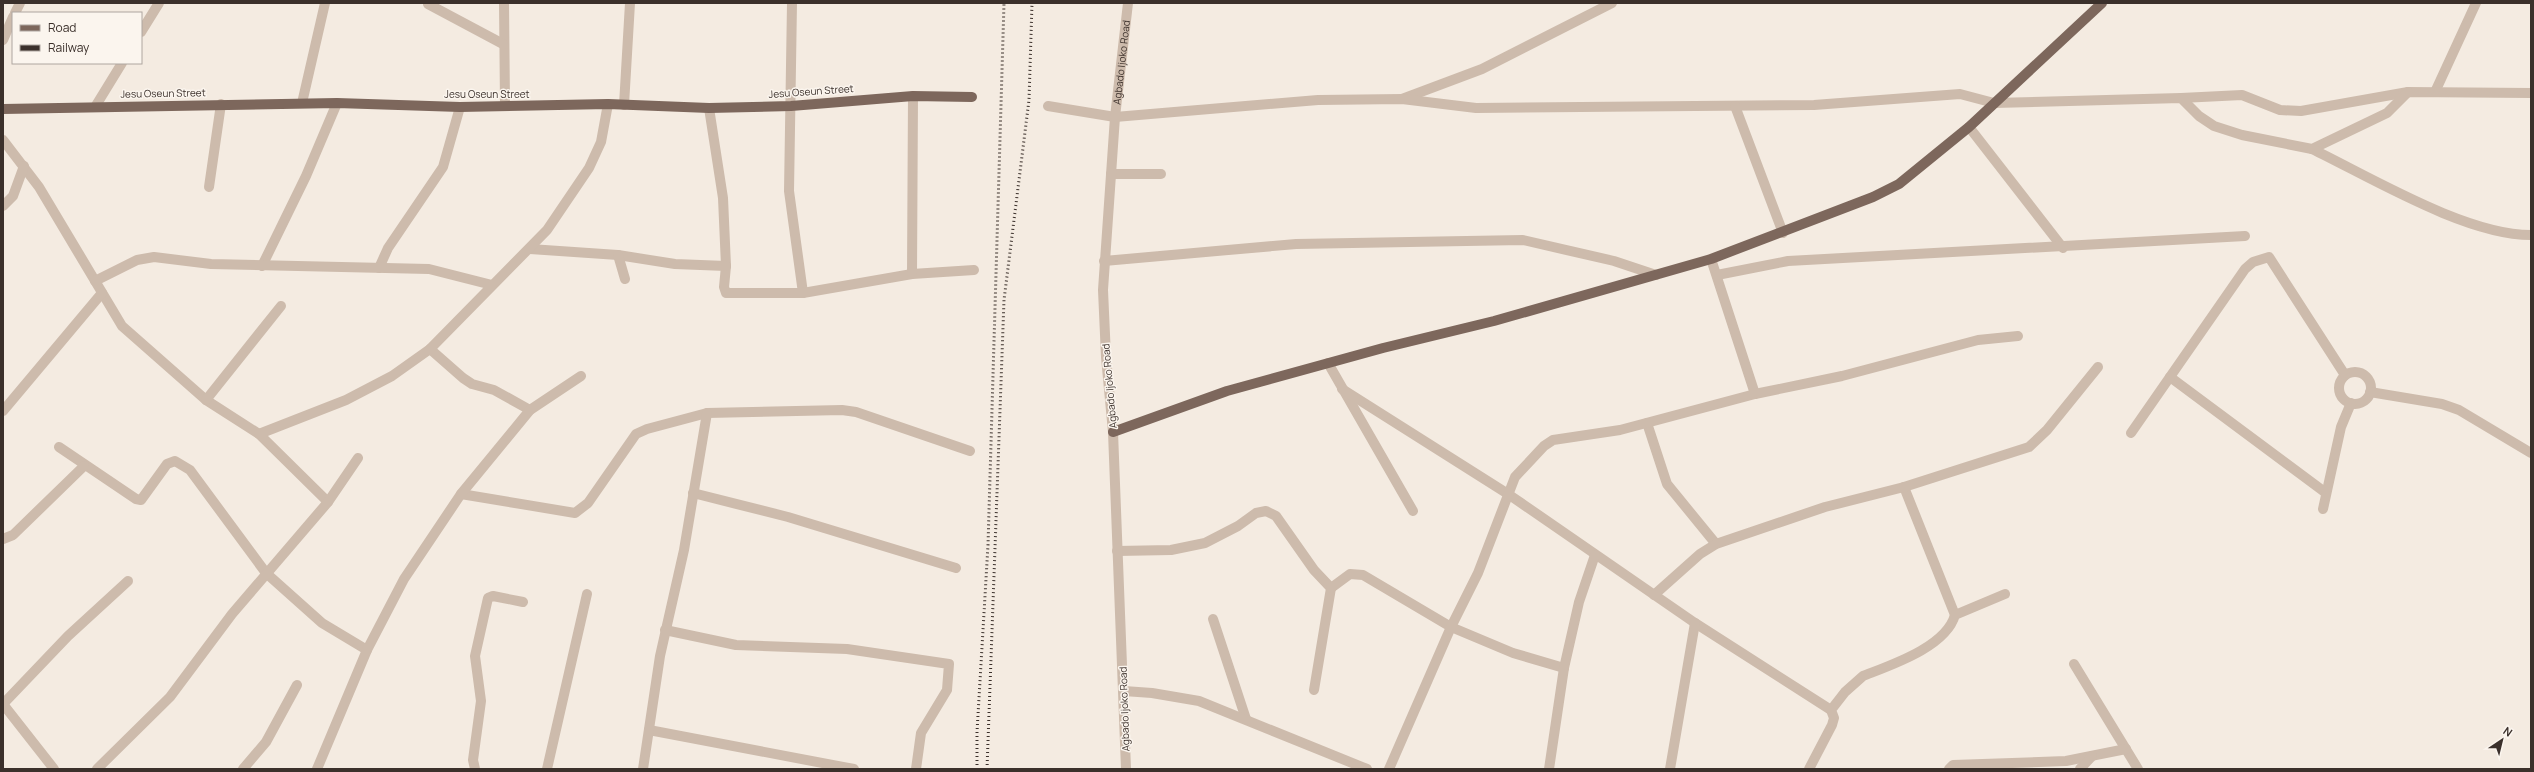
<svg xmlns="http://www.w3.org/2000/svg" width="2534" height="772" viewBox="0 0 2534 772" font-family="Manrope,sans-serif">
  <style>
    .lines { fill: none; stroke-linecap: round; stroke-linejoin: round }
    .minor { stroke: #cdbbac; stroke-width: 10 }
    .major { stroke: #7d675c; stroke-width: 10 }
    .rail { stroke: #3b302b; stroke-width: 3; stroke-dasharray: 1 3; stroke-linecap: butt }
    .labels { text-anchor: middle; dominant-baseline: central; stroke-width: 3; stroke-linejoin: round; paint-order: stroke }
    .street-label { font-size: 10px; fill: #3b302b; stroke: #fbf5ee }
  </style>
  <rect width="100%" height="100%" fill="#f4ebe1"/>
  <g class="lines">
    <g class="minor">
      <polyline points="504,3 505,105"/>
      <polyline points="792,3 789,191 803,293"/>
      <polyline points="428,4 503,44"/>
      <polyline points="15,13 20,3"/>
      <polyline points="141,32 159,3"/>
      <polyline points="3,40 13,17"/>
      <polyline points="2435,92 2476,3"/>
      <polyline points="2181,98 2242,95 2280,110 2301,111 2408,92 2531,93"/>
      <polyline points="1402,99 1482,69 1612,3"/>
      <polyline points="302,103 325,3"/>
      <polyline points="624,105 630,3"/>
      <polyline points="1048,106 1115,117 1318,100 1402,99 1476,108 1814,105 1960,94 1994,103 2181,98 2199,116 2214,126 2242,135 2312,149 2387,113 2408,92"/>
      <polyline points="1735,106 1783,233"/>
      <polyline points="95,107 122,63"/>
      <polyline points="709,108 723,198 726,266 724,287 726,293 803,293 912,274 974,270"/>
      <polyline points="1969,127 2063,248"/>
      <polyline points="3,140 39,187 122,326 206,400 259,434 328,502"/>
      <path d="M2312,149C2372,178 2466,235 2531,235"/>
      <polyline points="1111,174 1161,174"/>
      <polyline points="209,187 221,104"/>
      <polyline points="3,206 13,196 24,166"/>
      <polyline points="530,249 618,255 675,264 726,266"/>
      <polyline points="618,255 625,279"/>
      <polyline points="1711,259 1755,394"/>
      <polyline points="1104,261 1296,244 1523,240 1614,261 1656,275"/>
      <polyline points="262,266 306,176 337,103"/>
      <polyline points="379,268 388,248 443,167 460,107"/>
      <polyline points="912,274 913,96"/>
      <polyline points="1717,275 1788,261 2245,236"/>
      <polyline points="95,281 137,260 154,257 211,264 429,269 492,285"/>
      <polyline points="430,349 463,378 472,384 494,390 530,410"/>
      <polyline points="1328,363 1413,511"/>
      <circle cx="2355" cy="388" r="16"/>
      <polyline points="2170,377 2326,493"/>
      <polyline points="1342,389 1508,494 1695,623 1831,710"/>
      <polyline points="2370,392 2442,404 2459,410 2531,453"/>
      <polyline points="206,400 281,306"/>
      <polyline points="3,411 102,293"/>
      <polyline points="1647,423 1667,484 1716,544"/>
      <polyline points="2131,433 2245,269 2253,262 2269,257 2345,375"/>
      <polyline points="259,434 346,400 392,376 430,349 547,230 589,168 601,142 608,104"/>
      <polyline points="59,447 136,499 141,500 167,464 175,461 190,470 266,573 322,623 367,650"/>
      <polyline points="1904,487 1955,615"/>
      <polyline points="693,493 788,517 956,568"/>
      <polyline points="461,494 575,513 588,503 636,434 647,429 707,413 842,410 856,412 970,451"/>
      <polyline points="2323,509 2341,427 2351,403"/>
      <polyline points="3,539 13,535 84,466"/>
      <polyline points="1117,551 1171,550 1205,543 1238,526 1256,513 1266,511 1276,516 1314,570 1331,588 1314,690"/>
      <polyline points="1331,588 1350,574 1363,575 1451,627 1513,653 1564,668"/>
      <polyline points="1654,595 1700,554 1716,544 1825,507 1904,487 2029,447 2047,430 2098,367"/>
      <polyline points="1213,619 1246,719"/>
      <polyline points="665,630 736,645 847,649 949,664 947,690 921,733 916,769"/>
      <polyline points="2074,664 2138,769"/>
      <polyline points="1124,691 1152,693 1199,701 1367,769"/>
      <polyline points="3,704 68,636 128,581"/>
      <polyline points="3,704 54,769"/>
      <polyline points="649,730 854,769"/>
      <polyline points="97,769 170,697 232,614 328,502 358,458"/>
      <polyline points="243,769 266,742 297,685"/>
      <polyline points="317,769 367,650 404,579 461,494 530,410 581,376"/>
      <polyline points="475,769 473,760 481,701 475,656 488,598 493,596 523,602"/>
      <polyline points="547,769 587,594"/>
      <polyline points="643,769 660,656 684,550 707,413"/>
      <path id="s1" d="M1126,769L1113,432L1106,357L1103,290L1115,117L1128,3"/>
      <polyline points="1389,769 1451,627 1478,573 1515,477 1544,446 1553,440 1620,430 1755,394 1842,376 1978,340 2018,336"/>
      <polyline points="1549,769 1564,668 1579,602 1595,555"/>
      <polyline points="1670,769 1695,623"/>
      <path d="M1809,769L1832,725L1834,718L1831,710L1845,692L1863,676C1891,665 1946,647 1955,615L2005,594"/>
      <polyline points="1949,769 1953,765 2066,761 2126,749"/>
      <polyline points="2080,769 2092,756"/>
    </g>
    <g class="major">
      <polyline points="3,109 337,103 460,107 608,104 709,108 791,106 913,96 972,97"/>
      <polyline points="1113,432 1227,391 1383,348 1494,321 1711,259 1873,197 1899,184 1969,127 2102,3"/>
    </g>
    <g class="rail">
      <polyline points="977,769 977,732 988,545 1004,3"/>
      <polyline points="987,769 1004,300 1029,100 1032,3"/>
    </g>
  </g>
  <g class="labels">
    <g class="street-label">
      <text stroke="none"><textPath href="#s1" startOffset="708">Agbado Ijoko Road</textPath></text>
      <text transform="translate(811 91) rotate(-4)">Jesu Oseun Street</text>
      <text transform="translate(163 93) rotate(-1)">Jesu Oseun Street</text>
      <text x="487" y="94">Jesu Oseun Street</text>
      <text transform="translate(1109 386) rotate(-95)">Agbado Ijoko Road</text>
      <text transform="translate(1124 709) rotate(-92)">Agbado Ijoko Road</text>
    </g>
  </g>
  <rect width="2534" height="772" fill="none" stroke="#3b302b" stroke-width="8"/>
  <rect x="12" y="12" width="130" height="52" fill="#fbf5ee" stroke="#aea6a0"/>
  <rect x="20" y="25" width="20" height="6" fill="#7d675c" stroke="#aea6a0"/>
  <text x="48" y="32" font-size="12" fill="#3b302b">Road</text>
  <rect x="20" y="45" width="20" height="6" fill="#3b302b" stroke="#aea6a0"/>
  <text x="48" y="52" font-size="12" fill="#3b302b">Railway</text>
  <g transform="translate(2502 740) rotate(35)" stroke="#fbf5ee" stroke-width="3" paint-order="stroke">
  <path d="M0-3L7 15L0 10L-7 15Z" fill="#3b302b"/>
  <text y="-6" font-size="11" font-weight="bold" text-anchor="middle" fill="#3b302b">N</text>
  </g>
</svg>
